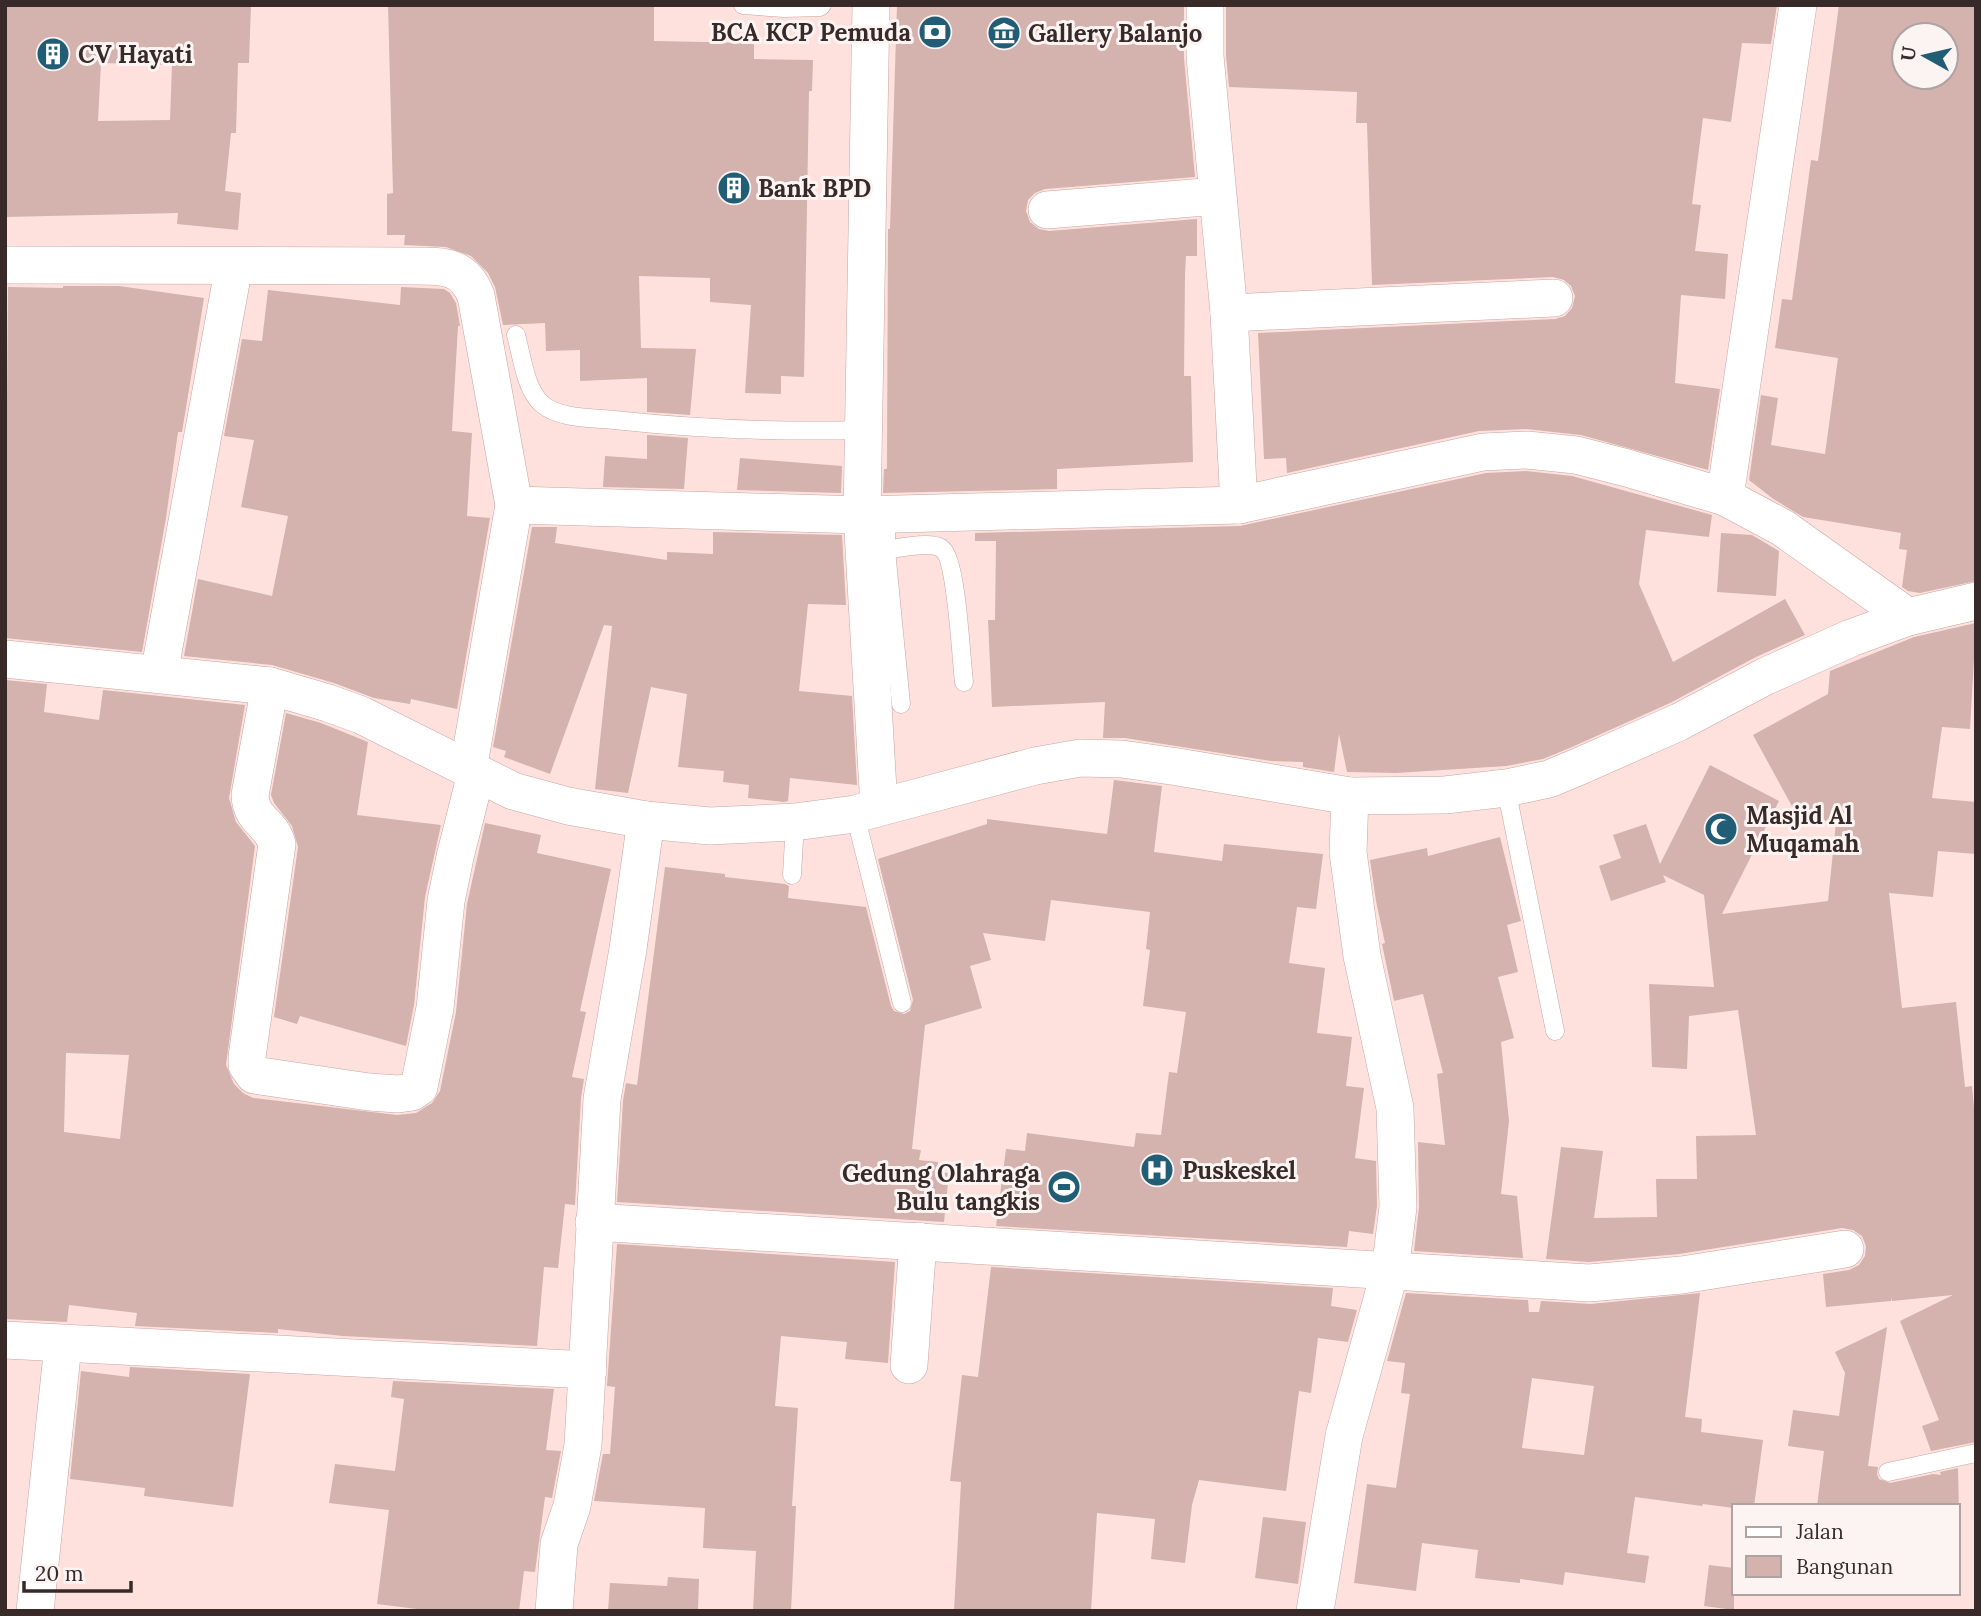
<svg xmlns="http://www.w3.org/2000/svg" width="1981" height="1616" viewBox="0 0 1981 1616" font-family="Lora,serif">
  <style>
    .building { fill: #d4b2ad; fill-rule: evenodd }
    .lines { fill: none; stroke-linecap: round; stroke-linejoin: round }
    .lane-casing { stroke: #c7a5a0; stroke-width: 19 }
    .street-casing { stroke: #c7a5a0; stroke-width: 38 }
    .lane { stroke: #fff; stroke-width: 18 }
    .street { stroke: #fff; stroke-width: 37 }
    .labels { text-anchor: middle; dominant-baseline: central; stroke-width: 6; stroke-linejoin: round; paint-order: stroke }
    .poi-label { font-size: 24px; font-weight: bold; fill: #372a28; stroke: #fcf4f3; text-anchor: start }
  </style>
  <rect width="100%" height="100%" fill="#fee1dd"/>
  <g class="building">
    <path d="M5,5H251L249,63H238L236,133H231L225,191L241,193L238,230L177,224L178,213L5,217ZM101,63L172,65L170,120L98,121Z"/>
    <polygon points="388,5 654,5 654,41 754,43 754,59 813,60 812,91 809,91 804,377 781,376 781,394 745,393 751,305 710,302 710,278 639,276 641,348 696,349 690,415 647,412 647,378 580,381 580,350 546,351 545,323 503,325 495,287 488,273 471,256 446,247 404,245 405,235 387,235 387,194 393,193"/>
    <polygon points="897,5 1184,5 1184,58 1195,177 1045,189 1035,193 1028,200 1026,211 1030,222 1039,229 1049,231 1197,219 1197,256 1186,256 1185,274 1184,376 1191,376 1193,462 1057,469 1057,489 883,493 884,469 887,469 888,229 890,229"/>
    <polygon points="1226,5 1777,5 1771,44 1742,43 1731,122 1703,118 1692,204 1701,205 1695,251 1728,254 1725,299 1681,295 1675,383 1720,389 1708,470 1581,435 1526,429 1479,431 1287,473 1286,458 1264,459 1258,333 1555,319 1565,316 1572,308 1575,296 1571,286 1564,280 1553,277 1372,285 1367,123 1356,123 1357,92 1229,87 1226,55"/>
    <path d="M1839,5H1976V581L1920,593L1908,591L1902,587L1907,550L1899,549L1901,533L1803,517L1772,498L1749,480L1761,395L1778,398L1771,445L1825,454L1838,358L1775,348L1782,299L1792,300L1811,160L1818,161ZM1904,35H1946V77H1904Z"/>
    <polygon points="63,286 119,286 204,298 182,432 178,432 166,518 142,652 5,638 8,287 63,288"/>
    <polygon points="401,287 444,289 450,293 456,303 460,326 458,326 452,431 472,433 467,516 490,518 457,709 411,699 410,704 374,698 334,683 272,665 184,656 198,579 272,596 288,516 241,507 254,440 224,436 242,339 262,341 268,290 400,305"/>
    <polygon points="647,435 688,438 684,489 603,487 605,456 647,459"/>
    <polygon points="740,458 842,466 841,493 737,490"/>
    <polygon points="1526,471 1572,476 1712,515 1709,537 1646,530 1639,584 1673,662 1785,599 1805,635 1756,657 1670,703 1572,747 1543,759 1506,766 1396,773 1347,772 1339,734 1334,772 1303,767 1303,762 1271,761 1125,738 1103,738 1105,702 992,707 988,620 995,620 996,541 975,541 975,533 1240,526 1486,473"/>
    <polygon points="532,527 557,527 555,543 667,560 667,552 713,554 713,532 842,535 846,605 808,604 799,691 852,696 857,785 790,778 788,801 784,802 748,798 749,785 723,782 724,771 678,767 687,694 651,687 628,793 595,789 612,626 604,625 550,774 504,757 506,751 493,747"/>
    <polygon points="1721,533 1752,535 1779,551 1776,596 1717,592"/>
    <polygon points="1976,623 1970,729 1942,727 1932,798 1976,802 1976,854 1938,851 1933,897 1889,893 1902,1008 1956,1002 1965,1087 1972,1086 1976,1130 1976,1442 1931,1451 1922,1426 1939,1420 1900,1321 1953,1295 1892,1301 1891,1298 1891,1301 1826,1307 1823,1274 1849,1270 1859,1265 1865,1256 1866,1246 1862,1236 1853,1230 1842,1228 1679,1254 1589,1262 1546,1259 1561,1147 1603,1151 1594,1218 1657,1217 1656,1179 1697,1179 1696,1136 1756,1135 1738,1010 1689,1016 1687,1069 1652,1067 1649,984 1714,987 1704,895 1663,875 1666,882 1611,901 1599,866 1621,858 1613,835 1646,824 1660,864 1710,765 1779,801 1722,914 1828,901 1836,822 1799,819 1753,735 1828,694 1830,671 1914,637"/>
    <path d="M5,680L47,684L44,712L99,720L103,690L245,705L229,798L236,822L255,846L226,1065L234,1084L243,1093L253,1098L397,1115L416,1113L432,1103L440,1091L456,1012L467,904L485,823L541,835L537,853L611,869L580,1011L586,1012L572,1077L584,1079L581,1098L575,1205L565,1204L558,1268L544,1267L537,1346L343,1336L278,1329V1333L135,1326L137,1313L69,1305L67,1322L5,1319ZM66,1053L129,1055L120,1139L64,1132Z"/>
    <polygon points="286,713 321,723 368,742 357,815 441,825 425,897 414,1005 406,1046 300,1016 297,1024 274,1017 298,847 292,826 274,803 271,795"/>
    <polygon points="1114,780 1162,786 1154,852 1222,861 1224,844 1323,854 1316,909 1297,907 1289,963 1325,968 1317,1033 1352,1037 1346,1086 1364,1088 1355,1158 1376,1161 1377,1206 1373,1234 1349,1231 1347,1247 996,1226 1006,1149 1025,1151 1027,1133 1134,1147 1136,1133 1161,1135 1169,1072 1177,1073 1186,1012 1143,1006 1150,950 1146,949 1150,912 1051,900 1045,941 983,933 991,960 970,966 982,1008 925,1025 912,1149 921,1150 919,1160 938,1162 937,1172 949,1173 944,1222 617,1202 623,1101 626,1083 637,1085 665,867 725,874 725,877 785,884 789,886 788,898 866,907 891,1006 894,1011 904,1014 910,1011 913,1000 878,859 987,824 987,819 1107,834"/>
    <polygon points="1500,837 1521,921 1507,925 1518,972 1498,977 1514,1038 1501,1042 1509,1121 1501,1194 1517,1196 1523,1258 1414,1251 1419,1207 1418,1142 1445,1145 1437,1074 1443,1073 1423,994 1394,1001 1382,944 1385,943 1376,901 1370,860 1427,848 1428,856"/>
    <polygon points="617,1244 895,1262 888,1363 845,1359 847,1342 781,1336 775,1406 798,1408 792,1506 796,1506 791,1611 753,1611 756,1551 703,1548 705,1508 594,1501 603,1454 610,1454 615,1387 607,1386"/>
    <polygon points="991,1267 1333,1288 1331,1306 1357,1310 1348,1342 1318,1338 1311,1393 1299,1391 1286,1491 1199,1480 1192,1505 1185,1563 1151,1559 1155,1519 1097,1513 1091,1611 954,1611 961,1482 950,1481 962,1375 978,1377"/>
    <path d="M1406,1293L1528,1300L1529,1312H1539L1541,1301L1591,1304L1700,1293L1685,1417L1702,1419L1701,1432L1763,1440L1754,1506H1734V1508L1703,1504L1702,1506L1635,1497L1627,1553L1649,1556L1645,1583L1565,1572L1563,1585L1520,1579V1583L1475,1578L1478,1550L1422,1543L1416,1591L1354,1583L1367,1484L1396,1488L1410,1394L1401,1393L1405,1363L1387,1361ZM1532,1378L1594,1386L1584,1455L1522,1448Z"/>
    <polygon points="1887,1327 1868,1466 1878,1467 1877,1474 1879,1479 1890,1483 1933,1474 1941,1475 1940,1472 1958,1468 1959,1514 1958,1506 1817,1506 1824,1451 1788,1446 1793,1410 1839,1416 1845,1373 1835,1352"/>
    <polygon points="130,1367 250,1374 233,1507 144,1496 145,1488 70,1479 81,1371 129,1377"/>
    <polygon points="393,1381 554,1389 546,1450 561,1451 552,1498 545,1497 535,1572 524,1571 519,1611 433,1611 377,1604 389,1510 329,1503 335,1464 395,1471 404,1399 391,1397"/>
    <polygon points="1263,1517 1306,1522 1298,1584 1255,1578"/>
    <polygon points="1709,1565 1734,1568 1734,1610 1704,1606"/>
    <polygon points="668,1577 699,1579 698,1611 608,1611 610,1583 667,1586"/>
  </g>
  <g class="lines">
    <defs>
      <g id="lane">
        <polyline points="743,5 784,8 820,7 822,5"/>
        <path d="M516,335C522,356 525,389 542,404C559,419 593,418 614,420C697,429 781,432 864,430"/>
        <polyline points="886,514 886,550 901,704"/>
        <path d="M886,550C899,548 930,541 941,548C957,557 961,660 964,682"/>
        <polyline points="1506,788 1555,1031"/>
        <polyline points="855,814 902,1003"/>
        <polyline points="792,875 795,822"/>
        <polyline points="1888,1472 1976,1453"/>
      </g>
      <g id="street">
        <polyline points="871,5 862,515 879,807"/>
        <polyline points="1205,5 1205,56 1229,313 1239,505"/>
        <polyline points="1798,5 1725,497 1783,528 1908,617"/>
        <polyline points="1047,210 1217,196"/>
        <path d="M5,265L412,266C441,266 464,264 476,296L514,505L862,515L1239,505L1483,452L1527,450L1576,455L1627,468L1725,497"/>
        <polyline points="1229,313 1554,298"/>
        <polyline points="5,659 270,686 328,703 361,715 513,791 568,806 646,820 710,826 795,822 855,814 1035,766 1080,758 1122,759 1178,767 1350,796 1445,795 1506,788 1549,779 1580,766 1679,722 1766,676 1851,638 1908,617 1976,601"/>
        <polyline points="159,674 234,266"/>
        <path d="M270,686L250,795C251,821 271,822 277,844L247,1057V1065L254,1075L369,1092L398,1094L412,1092L419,1087L435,1008L446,901L455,857L476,774"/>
        <polyline points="468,770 514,505"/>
        <polyline points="594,1222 1589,1283 1682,1275 1845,1249"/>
        <polyline points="5,1340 588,1370"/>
        <polyline points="909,1365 918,1241"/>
        <polyline points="35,1611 63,1345"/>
        <polyline points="554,1611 559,1544 572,1506 583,1445 602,1099 628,949 646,820"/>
        <polyline points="1315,1611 1344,1436 1390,1271 1398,1207 1395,1108 1362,956 1348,852 1350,796"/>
      </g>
    </defs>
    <use href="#lane" class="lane-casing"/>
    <use href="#street" class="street-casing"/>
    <use href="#lane" class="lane"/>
    <use href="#street" class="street"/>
  </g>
  <defs>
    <symbol id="bank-disc" viewBox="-11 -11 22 22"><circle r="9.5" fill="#215e75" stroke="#fcf4f3"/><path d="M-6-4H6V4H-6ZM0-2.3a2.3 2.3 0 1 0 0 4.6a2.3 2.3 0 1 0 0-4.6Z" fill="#fff"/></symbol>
    <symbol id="museum-disc" viewBox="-11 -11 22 22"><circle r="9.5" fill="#215e75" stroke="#fcf4f3"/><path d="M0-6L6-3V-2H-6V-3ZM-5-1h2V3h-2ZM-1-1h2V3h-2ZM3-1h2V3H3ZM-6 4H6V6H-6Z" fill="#fff"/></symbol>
    <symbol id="building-disc" viewBox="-11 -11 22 22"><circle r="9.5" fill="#215e75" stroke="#fcf4f3"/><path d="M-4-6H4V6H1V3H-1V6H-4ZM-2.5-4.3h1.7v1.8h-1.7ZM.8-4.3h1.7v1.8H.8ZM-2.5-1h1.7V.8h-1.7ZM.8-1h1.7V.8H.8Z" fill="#fff"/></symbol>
    <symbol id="mosque-disc" viewBox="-11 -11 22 22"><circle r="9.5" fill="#215e75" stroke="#fcf4f3"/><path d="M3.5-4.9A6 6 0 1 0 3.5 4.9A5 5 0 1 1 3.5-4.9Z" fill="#fff"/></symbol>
    <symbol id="hospital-disc" viewBox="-11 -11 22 22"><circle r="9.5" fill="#215e75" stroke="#fcf4f3"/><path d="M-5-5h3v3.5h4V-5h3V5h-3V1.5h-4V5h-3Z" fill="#fff"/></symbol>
    <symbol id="stadium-disc" viewBox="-11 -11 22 22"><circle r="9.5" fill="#215e75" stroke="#fcf4f3"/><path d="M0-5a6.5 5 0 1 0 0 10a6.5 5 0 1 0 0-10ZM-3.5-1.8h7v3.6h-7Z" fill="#fff"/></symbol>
  </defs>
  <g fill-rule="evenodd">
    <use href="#bank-disc" x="916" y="13" width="38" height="38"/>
    <use href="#museum-disc" x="985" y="14" width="38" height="38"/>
    <use href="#building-disc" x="34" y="35" width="38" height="38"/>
    <use href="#building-disc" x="715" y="169" width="38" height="38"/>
    <use href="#mosque-disc" x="1702" y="810" width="38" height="38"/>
    <use href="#hospital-disc" x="1138" y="1151" width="38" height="38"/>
    <use href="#stadium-disc" x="1045" y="1168" width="38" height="38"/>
  </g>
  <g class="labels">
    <g class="poi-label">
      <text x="911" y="32" text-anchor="end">BCA KCP Pemuda</text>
      <text x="1028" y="33">Gallery Balanjo</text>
      <text x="78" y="54">CV Hayati</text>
      <text x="758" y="188">Bank BPD</text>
      <text x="1746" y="815">Masjid Al<tspan x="1746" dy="28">Muqamah</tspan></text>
      <text x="1182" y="1170">Puskeskel</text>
      <text x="1040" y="1173" text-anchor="end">Gedung Olahraga<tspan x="1040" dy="28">Bulu tangkis</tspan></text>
    </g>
  </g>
  <rect width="1981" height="1616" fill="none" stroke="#372a28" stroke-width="14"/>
  <rect x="1732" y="1504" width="228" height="91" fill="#fcf4f3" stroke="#ada3a2" stroke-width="2"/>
  <rect x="1746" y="1527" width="35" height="10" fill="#ffffff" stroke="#ada3a2" stroke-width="2"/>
  <text x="1796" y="1539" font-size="21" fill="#372a28">Jalan</text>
  <rect x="1746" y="1556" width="35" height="21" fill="#d4b2ad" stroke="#ada3a2" stroke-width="2"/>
  <text x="1796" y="1574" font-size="21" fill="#372a28">Bangunan</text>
  <g transform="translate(1925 56) rotate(278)"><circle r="33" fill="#fcf4f3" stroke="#ada3a2" stroke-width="2"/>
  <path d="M0-5L12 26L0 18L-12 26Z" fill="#215e75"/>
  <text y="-10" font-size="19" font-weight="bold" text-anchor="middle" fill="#372a28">U</text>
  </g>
  <path d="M24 1581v10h107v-10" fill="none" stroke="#372a28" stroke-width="3.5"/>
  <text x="35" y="1581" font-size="21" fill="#372a28" stroke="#fcf4f3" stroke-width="5" paint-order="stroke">20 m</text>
</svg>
